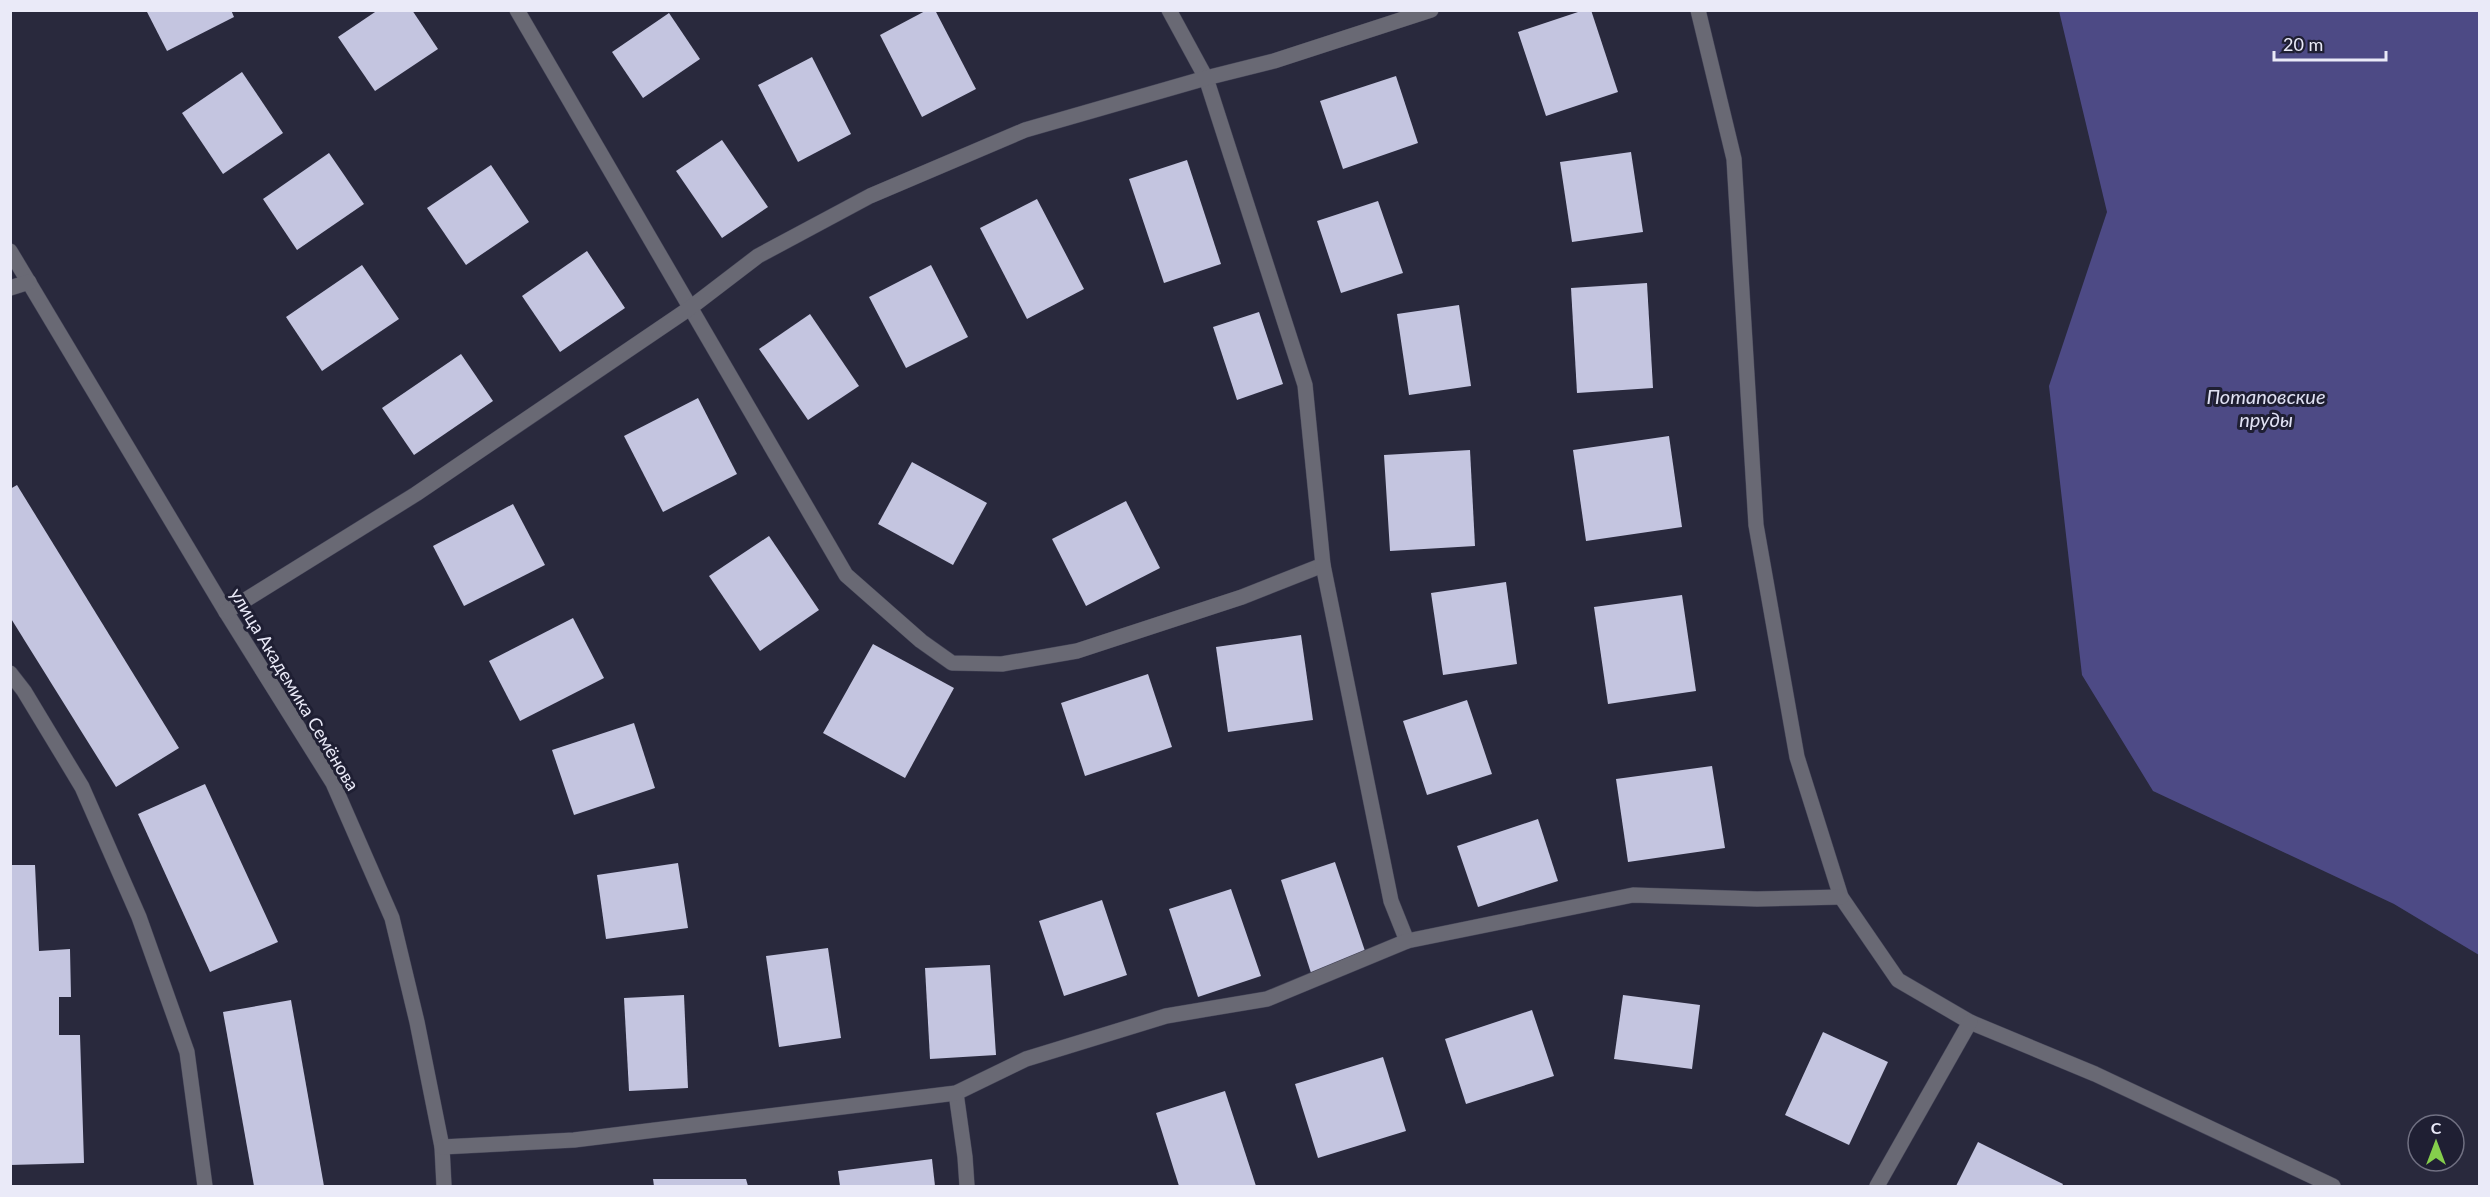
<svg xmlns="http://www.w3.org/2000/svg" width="2490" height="1197" viewBox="0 0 2490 1197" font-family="Lato,sans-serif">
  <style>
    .water { fill: #4d4a85 }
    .building { fill: #c4c5e0 }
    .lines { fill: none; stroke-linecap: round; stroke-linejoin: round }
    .minor-casing { stroke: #444457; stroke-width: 16 }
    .minor { stroke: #696974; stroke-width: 15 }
    .labels { text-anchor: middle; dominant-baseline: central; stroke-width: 6; stroke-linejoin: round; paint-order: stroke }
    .street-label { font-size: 18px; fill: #eaeaf8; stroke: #1f1f33 }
    .water-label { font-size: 20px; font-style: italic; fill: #e1e2f4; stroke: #1f1f33 }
  </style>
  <rect width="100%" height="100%" fill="#29293d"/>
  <polygon class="water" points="2059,11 2479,11 2479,955 2394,904 2153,791 2082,675 2049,386 2107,212"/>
  <g class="building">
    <polygon points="146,10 231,10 234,17 167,51"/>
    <polygon points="378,10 412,10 438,49 375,91 338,37"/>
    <polygon points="927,10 935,10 976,89 922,117 880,35"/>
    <polygon points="1584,10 1591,10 1618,92 1546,116 1518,32"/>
    <polygon points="669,13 700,59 643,98 612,52"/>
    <polygon points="812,57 851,134 798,162 758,85"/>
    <polygon points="242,72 283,133 223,174 182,113"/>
    <polygon points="1396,76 1418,143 1343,169 1320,101"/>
    <polygon points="722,140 768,207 722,238 676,171"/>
    <polygon points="1631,152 1643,232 1572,242 1560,162"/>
    <polygon points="329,153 364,204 297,250 263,199"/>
    <polygon points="1187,160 1221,264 1164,283 1129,179"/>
    <polygon points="491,165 529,222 466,265 427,208"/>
    <polygon points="1037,199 1084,289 1027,319 980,228"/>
    <polygon points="1378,201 1403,273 1341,293 1317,221"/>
    <polygon points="587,251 625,308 560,352 522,296"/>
    <polygon points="362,265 399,319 322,371 286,317"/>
    <polygon points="931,265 968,337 906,368 869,297"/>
    <polygon points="1647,283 1653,388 1577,393 1571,288"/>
    <polygon points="1459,305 1471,386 1409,395 1397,314"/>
    <polygon points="1259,312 1283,384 1237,400 1213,327"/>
    <polygon points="810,314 859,386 808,420 759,349"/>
    <polygon points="461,354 493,401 414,455 382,408"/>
    <polygon points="698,398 737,474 663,512 624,436"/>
    <polygon points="1669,436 1682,527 1586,541 1573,450"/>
    <polygon points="1470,450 1475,546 1390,551 1384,455"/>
    <polygon points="912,462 987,503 953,565 878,524"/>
    <polygon points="17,485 179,748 116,787 10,617 10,489"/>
    <polygon points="1126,501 1160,568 1086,606 1052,539"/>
    <polygon points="513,504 545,565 464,606 433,546"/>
    <polygon points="769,536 819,610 760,651 709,576"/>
    <polygon points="1506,582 1517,664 1443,675 1431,593"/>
    <polygon points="1682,595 1696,691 1608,704 1594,607"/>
    <polygon points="573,618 604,678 520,721 489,661"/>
    <polygon points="1301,635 1313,720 1228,732 1216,647"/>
    <polygon points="873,644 954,688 905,778 823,733"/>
    <polygon points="1148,674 1172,747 1085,776 1061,703"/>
    <polygon points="1467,700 1492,774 1427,795 1403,721"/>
    <polygon points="634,723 655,788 574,815 552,750"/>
    <polygon points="1712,766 1725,848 1628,862 1616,779"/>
    <polygon points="205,784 278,942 210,972 138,814"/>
    <polygon points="1538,819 1558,881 1478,907 1457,846"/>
    <polygon points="1335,862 1366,954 1311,973 1281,880"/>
    <polygon points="678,863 688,928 606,939 597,875"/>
    <polygon points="10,865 35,865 39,951 70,949 71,997 59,997 59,1035 80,1035 84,1163 10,1165"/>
    <polygon points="1231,889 1261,976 1198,997 1169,909"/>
    <polygon points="1102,900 1127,975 1064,996 1039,921"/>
    <polygon points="828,948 841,1038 779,1047 766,956"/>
    <polygon points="990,965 996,1055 930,1059 925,968"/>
    <polygon points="684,995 688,1088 629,1091 624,998"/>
    <polygon points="1623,995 1700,1005 1692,1069 1614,1059"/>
    <polygon points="291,1000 324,1186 254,1186 223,1012"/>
    <polygon points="1532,1010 1554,1076 1466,1104 1445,1039"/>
    <polygon points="1823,1032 1888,1062 1849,1145 1785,1115"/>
    <polygon points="1383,1057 1406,1131 1318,1158 1295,1084"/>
    <polygon points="1225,1091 1256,1186 1179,1186 1156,1113"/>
    <polygon points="1978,1142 2063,1184 2062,1186 1956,1186"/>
    <polygon points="932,1159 935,1186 840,1186 838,1171"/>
    <polygon points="653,1179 746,1179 748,1186 654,1186"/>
  </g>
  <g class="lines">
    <defs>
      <g id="minor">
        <polyline points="517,10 846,575 921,641 952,663 1002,664 1077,651 1242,597 1323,565"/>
        <polyline points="1169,10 1206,78 1305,385 1323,565 1391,901 1407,941"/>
        <polyline points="1698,10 1734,159 1756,525 1797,757 1841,897 1898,980 1970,1022 2095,1074 2333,1186"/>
        <polyline points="10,251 226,612 333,783 392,918 417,1022 442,1147 444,1186"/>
        <polyline points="10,288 29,282"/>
        <polyline points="226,612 416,494 690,308 758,256 870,196 1025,130 1206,78 1274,61 1431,10"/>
        <polyline points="10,673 24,691 82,787 139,917 187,1052 205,1186"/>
        <polyline points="956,1093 965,1157 967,1186"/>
        <polyline points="442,1147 574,1140 956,1093 1026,1059 1166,1016 1267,999 1407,941 1633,895 1757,899 1841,897"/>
        <polyline points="1877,1186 1970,1022"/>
      </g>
    </defs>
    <use href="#minor" class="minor-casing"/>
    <use href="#minor" class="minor"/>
  </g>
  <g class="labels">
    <g class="street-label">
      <text transform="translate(295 689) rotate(59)">улица Академика Семёнова</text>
    </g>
    <g class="water-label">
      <text x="2266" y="396">Потаповские<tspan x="2266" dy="23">пруды</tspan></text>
    </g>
  </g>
  <rect width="2490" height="1197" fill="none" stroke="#eaeaf8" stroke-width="24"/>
  <g transform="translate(2436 1143)"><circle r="28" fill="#1f1f33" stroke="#707082" stroke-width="1.5"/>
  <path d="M0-4.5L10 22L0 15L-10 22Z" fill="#85cf4c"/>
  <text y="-9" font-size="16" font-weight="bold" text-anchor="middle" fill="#eaeaf8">С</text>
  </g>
  <path d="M2274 51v9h112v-9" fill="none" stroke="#eaeaf8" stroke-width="3"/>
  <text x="2283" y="51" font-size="18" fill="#eaeaf8" stroke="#1f1f33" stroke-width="4.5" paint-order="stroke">20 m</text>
</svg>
